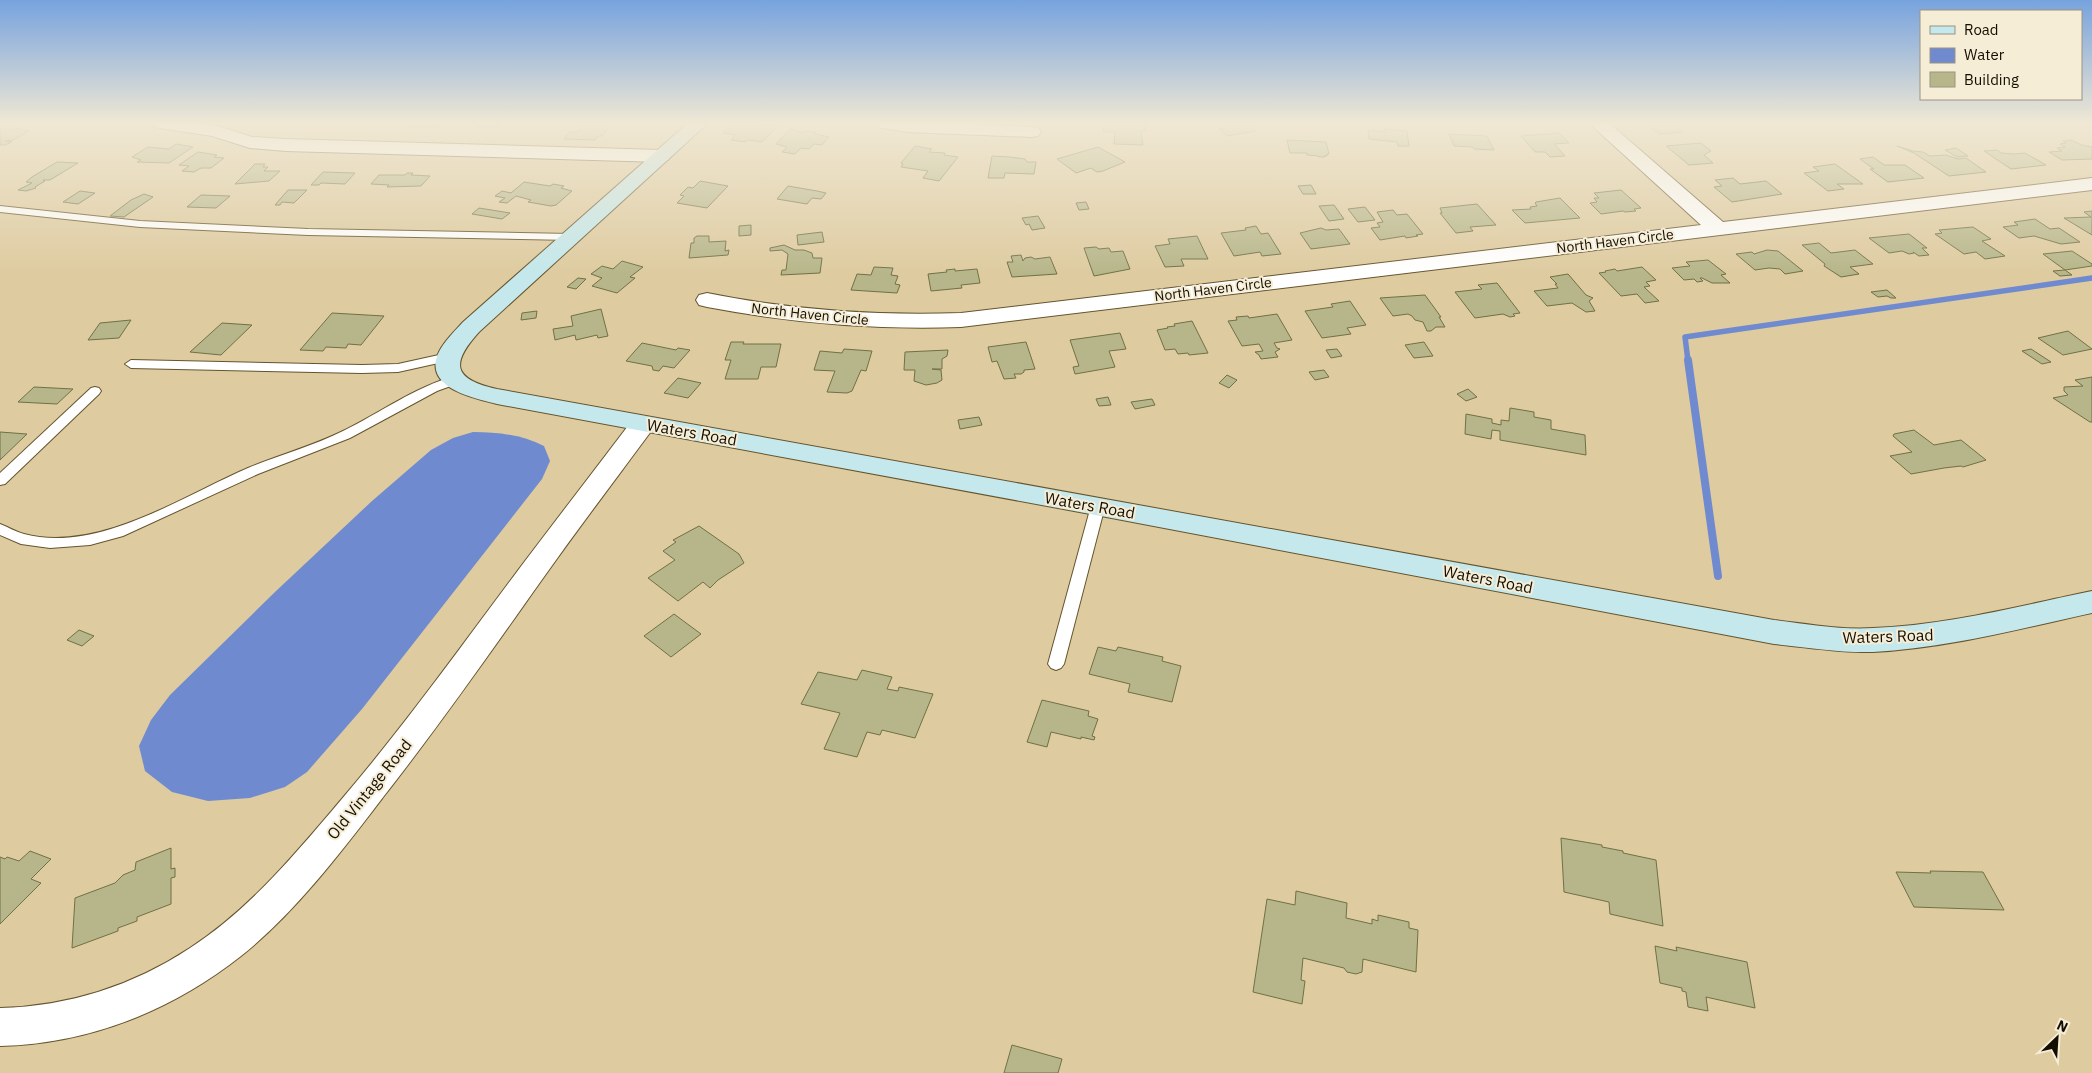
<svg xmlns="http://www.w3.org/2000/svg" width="2092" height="1073" viewBox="0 0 2092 1073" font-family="'IBM Plex Sans',sans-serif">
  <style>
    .water { fill: #6f8ace }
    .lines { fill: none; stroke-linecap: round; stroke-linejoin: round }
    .stream-far1 { stroke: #6f8ace; stroke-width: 5.5 }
    .stream { stroke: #6f8ace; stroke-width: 8 }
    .building { fill: #b7b68a; stroke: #717046 }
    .lane-casing { stroke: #65542d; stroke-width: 2 }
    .street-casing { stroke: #65542d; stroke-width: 2 }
    .secondary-casing { stroke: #65542d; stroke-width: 2 }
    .lane { fill: #fff; fill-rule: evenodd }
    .street { fill: #fff; fill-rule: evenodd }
    .secondary { fill: #c4e8ec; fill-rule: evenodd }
    .labels { text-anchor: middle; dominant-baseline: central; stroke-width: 4; stroke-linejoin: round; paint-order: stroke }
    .far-street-label { font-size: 14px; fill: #140e01; stroke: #f6edd7 }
    .street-label { font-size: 16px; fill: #140e01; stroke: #f6edd7 }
  </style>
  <rect width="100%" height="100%" fill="#decba0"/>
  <path class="water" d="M473,432C498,432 522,435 544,446L550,461L542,479L362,709L307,772L285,787L250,798L208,801L172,792L145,771L139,746L151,720L170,695L275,592L372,501L431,450L453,438Z"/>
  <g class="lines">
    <polyline class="stream-far1" points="1688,361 1685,337 2092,278"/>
    <polyline class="stream" points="1688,360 1718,576"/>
  </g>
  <g class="building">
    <polygon points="410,123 441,123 438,127 407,127"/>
    <polygon points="480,123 502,123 497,128 476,127"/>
    <polygon points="585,123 609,123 606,127 609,127 602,136 598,136 595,140 564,139 570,132 577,132"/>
    <polygon points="734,123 756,123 778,126 762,142 748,140 745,142 731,140 736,135 723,133"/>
    <polygon points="1111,123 1144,124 1146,131 1141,131 1143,145 1114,144 1115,132 1103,132 1104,124"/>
    <polygon points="1224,123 1249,123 1256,131 1227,136 1219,129 1224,128 1222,125"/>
    <polygon points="1644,123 1672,123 1683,132 1660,134"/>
    <polygon points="0,128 15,128 29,131 13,140 5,141 12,142 5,145 0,145"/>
    <polygon points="790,129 804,133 806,131 816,132 815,134 829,137 822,145 814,144 809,149 801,148 795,154 782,152 787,147 776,144"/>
    <polygon points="1384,129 1407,131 1409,146 1398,146 1397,142 1369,139 1368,130 1385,132"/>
    <polygon points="1559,133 1569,143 1554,144 1565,156 1550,157 1545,152 1535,152 1521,136"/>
    <polygon points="1449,134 1487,136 1494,150 1474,149 1473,147 1454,146"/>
    <polygon points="1287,140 1326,142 1329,154 1327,154 1327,156 1324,156 1325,157 1319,157 1318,156 1307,155 1307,153 1290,153"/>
    <polygon points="2072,140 2081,145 2092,147 2092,159 2062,160 2049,152 2062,151 2057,148 2065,147 2060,144 2066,143 2063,141"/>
    <polygon points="1701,143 1711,151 1704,155 1713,163 1689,165 1666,146"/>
    <polygon points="176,144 193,147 169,163 137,162 141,160 132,157 148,147 169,149"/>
    <polygon points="915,146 932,149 929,152 945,153 944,155 958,157 939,181 923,178 928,171 901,167 903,164 901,163"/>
    <polygon points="1897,146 1913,151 1923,152 1930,156 1946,155 1958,159 1966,158 1986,172 1949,176 1914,153"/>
    <polygon points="1098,147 1125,162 1103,171 1097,172 1091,168 1076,173 1057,159"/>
    <polygon points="1956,148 1968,156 1957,157 1945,150"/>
    <polygon points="1997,150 2001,153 2014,154 2025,153 2046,165 2011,169 1984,151"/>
    <polygon points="198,152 217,155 214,157 224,158 211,168 201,168 194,172 182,171 189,166 179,165"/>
    <polygon points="992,156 1010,157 1025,159 1027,162 1036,162 1034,174 1005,173 1004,178 988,178"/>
    <polygon points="1873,157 1884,165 1905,165 1924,178 1888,182 1870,169 1874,169 1860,159"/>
    <polygon points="57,162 78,163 50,180 43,180 45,181 35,187 36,188 26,191 18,190 32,183 26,182 32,177"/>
    <polygon points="255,164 265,164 263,167 268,167 264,171 280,171 269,181 235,184"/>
    <polygon points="1835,164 1863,184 1837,184 1844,189 1828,191 1804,173 1819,171 1813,167"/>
    <polygon points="323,172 355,173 345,184 321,183 319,185 311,185"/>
    <polygon points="407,173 413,173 411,175 430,176 421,186 387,187 389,185 371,184 379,175 405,175"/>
    <polygon points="1733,178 1740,184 1766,181 1782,194 1732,202 1714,187 1722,186 1715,180"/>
    <polygon points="700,181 728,186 707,208 677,203 684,196 680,195 688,187 693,188"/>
    <polygon points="524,182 550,186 553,184 564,186 561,188 572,191 556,205 551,206 528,202 531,200 516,196 507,203 499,202 505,198 495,196 502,191 511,193"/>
    <polygon points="1311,185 1316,194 1303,194 1298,186"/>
    <polygon points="788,186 817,191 826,193 821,199 812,198 807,204 777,199"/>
    <polygon points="288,190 307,190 294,203 282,202 280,205 275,205"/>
    <polygon points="1621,190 1641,208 1634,209 1636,211 1625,212 1623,211 1601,214 1590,203 1597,202 1594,198 1599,198 1594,193"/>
    <polygon points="80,191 95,193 78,204 63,202"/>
    <polygon points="144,194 153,197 124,217 110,216 131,200"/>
    <polygon points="201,195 230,196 216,208 187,207"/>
    <polygon points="1560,198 1580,218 1525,223 1512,210 1531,209 1530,207 1537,206 1535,203 1536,202"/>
    <polygon points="1086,202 1089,209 1079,210 1076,203"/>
    <polygon points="1477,204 1496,225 1470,227 1473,231 1456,233 1440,213 1442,213 1440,208"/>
    <polygon points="1334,205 1344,219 1329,221 1319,206"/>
    <polygon points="1365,207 1375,220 1358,222 1348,209"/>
    <polygon points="479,208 510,213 502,219 472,214"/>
    <polygon points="1393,210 1397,215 1407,214 1423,234 1416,235 1418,236 1406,238 1405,236 1380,240 1371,228 1380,227 1377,223 1383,222 1377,212"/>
    <polygon points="2092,211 2092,235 2064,218 2091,217 2084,212"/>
    <polygon points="1038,216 1045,228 1032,230 1029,224 1026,225 1022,218"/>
    <polygon points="2035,219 2050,229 2059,228 2080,242 2061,244 2034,236 2019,238 2003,227 2018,225 2014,222"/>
    <polygon points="751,225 751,235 739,236 739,226"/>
    <polygon points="1256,226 1261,234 1268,233 1281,254 1262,256 1260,252 1234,256 1221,233 1246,230 1245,228"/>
    <polygon points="1973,227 1991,239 1982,241 2005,256 1985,259 1976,252 1964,254 1935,234 1942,233 1939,230"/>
    <polygon points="1321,228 1326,230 1339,229 1350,244 1311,249 1300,233"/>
    <polygon points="822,232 824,242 798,245 797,235"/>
    <polygon points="1909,234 1927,248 1922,248 1929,255 1919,256 1913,252 1914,253 1909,254 1902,251 1889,253 1869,238"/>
    <polygon points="697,236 709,236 709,242 726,241 725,251 729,250 728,255 689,258 691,243 694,243 694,238"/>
    <polygon points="1197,236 1208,259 1181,259 1184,266 1165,267 1155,246 1170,244 1168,239"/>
    <polygon points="1819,243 1831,253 1855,250 1873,264 1850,267 1859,274 1841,277 1824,266 1825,264 1802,245"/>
    <polygon points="784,245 795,250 804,250 812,253 813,258 822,258 820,273 781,275 782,270 786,270 788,254 782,250 770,251 770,248"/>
    <polygon points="1096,247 1099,249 1109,248 1111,252 1123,251 1130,269 1094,276 1084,248"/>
    <polygon points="1767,250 1778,251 1803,271 1785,274 1780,269 1769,268 1755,270 1736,254 1752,252 1754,254"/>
    <polygon points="2072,251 2092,264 2092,266 2065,270 2043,254"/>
    <polygon points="1021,255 1023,261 1025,258 1031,257 1035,259 1050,257 1057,274 1012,277 1007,262 1013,262 1011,256"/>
    <polygon points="1708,260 1726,274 1721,275 1730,283 1712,283 1702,278 1700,278 1703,281 1697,282 1694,279 1684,280 1672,268 1690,266 1686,262"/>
    <polygon points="622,261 643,267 630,277 635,278 617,293 592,286 602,278 591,274 602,266 613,269"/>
    <polygon points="874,267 893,268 891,275 898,276 895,284 900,285 897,293 851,290 857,274 871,275"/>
    <polygon points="1642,267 1656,280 1646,282 1650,286 1644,287 1659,301 1645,303 1637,294 1621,296 1599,273 1606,272 1605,271 1615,269 1617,271"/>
    <polygon points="955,269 955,271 977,269 980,283 961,285 962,288 931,291 928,274 947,272 946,270"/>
    <polygon points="2065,270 2072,275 2060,276 2053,271"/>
    <polygon points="1568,274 1586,295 1593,298 1589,301 1595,311 1586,312 1572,303 1547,306 1534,291 1558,288 1555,284 1557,284 1550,277"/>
    <polygon points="578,278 586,279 576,289 567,287"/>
    <polygon points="1497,283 1520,313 1513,314 1515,316 1510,317 1503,314 1475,318 1455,292 1482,289 1478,285"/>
    <polygon points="1887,290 1896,298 1891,298 1887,296 1878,297 1871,292"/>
    <polygon points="1425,295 1441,317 1439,317 1445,327 1436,327 1431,331 1427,331 1423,322 1415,320 1412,316 1408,314 1393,316 1380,298"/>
    <polygon points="1350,301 1366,325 1347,328 1351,334 1322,338 1305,311 1333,307 1331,304"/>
    <polygon points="601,309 608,336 598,338 597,335 576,340 575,335 555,340 553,329 573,326 571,316"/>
    <polygon points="537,311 536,318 521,320 522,313"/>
    <polygon points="332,313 384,316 361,345 348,344 346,348 326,347 323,351 300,350"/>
    <polygon points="1277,314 1292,340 1274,343 1277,348 1280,349 1275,352 1278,357 1261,359 1259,355 1255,352 1263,351 1259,344 1242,346 1228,321 1237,320 1236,317 1248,316 1249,318"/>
    <polygon points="131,320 119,338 88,340 100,323"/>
    <polygon points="1192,321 1208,353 1189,355 1188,353 1178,354 1175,349 1165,350 1157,330 1168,328 1167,327 1175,326 1174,324"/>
    <polygon points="222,323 252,325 221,355 190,352"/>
    <polygon points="2068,331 2092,349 2063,355 2038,338"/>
    <polygon points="1120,333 1126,349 1109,351 1115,367 1075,374 1073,367 1079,366 1070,340"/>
    <polygon points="731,342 744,342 743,344 781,344 776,367 761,367 758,379 725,379 731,360 725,360"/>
    <polygon points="1026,342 1035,369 1024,370 1024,372 1021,374 1014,374 1016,378 1004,379 997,361 992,362 988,347"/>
    <polygon points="1424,342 1433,356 1414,358 1405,345"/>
    <polygon points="642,343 676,350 678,348 690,350 674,368 663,366 659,371 653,370 652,366 626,361"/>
    <polygon points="844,349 872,351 866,371 861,370 852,391 847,393 827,392 835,371 814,370 820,351 842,353"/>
    <polygon points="1337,349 1342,356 1331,358 1326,350"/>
    <polygon points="2031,349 2051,362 2042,364 2022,351"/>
    <polygon points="948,350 947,356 942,359 942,369 932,369 941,370 942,380 937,383 926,385 914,381 915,370 904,370 905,352"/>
    <polygon points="1324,370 1329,377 1315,380 1309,372"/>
    <polygon points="1227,375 1237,380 1229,388 1219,383"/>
    <polygon points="2092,377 2092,422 2090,422 2053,398 2068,395 2064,391 2064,387 2083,386 2075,380"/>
    <polygon points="678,378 701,383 688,398 664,393"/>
    <polygon points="34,387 73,389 57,404 18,402"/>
    <polygon points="1468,389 1477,397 1466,401 1457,394"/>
    <polygon points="1108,397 1111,405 1099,406 1096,399"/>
    <polygon points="1152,399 1155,405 1135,409 1131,402"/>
    <polygon points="1510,408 1534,412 1534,417 1551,420 1551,429 1585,435 1586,455 1500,440 1500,431 1492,430 1491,439 1465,434 1466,414 1492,419 1492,423 1501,425 1501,420 1509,421"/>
    <polygon points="979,417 982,425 960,429 958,420"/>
    <polygon points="1914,430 1934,445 1961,440 1986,460 1963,467 1961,466 1944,468 1911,474 1890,456 1912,452 1893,436 1894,434"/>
    <polygon points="0,432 27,434 0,460"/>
    <polygon points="699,526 739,554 744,563 718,580 710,588 703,582 678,601 648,578 675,560 663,551 676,542 673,540"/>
    <polygon points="674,614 701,634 671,657 644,636"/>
    <polygon points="79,630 94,636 82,646 67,640"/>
    <polygon points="1098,647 1116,651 1118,647 1163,657 1162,661 1181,666 1172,702 1128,692 1130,684 1089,674"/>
    <polygon points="862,670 892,677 887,689 898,691 899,687 933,694 915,738 882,730 880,735 867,732 857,757 824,749 840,713 801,704 818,672 857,680"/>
    <polygon points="1042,700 1089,711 1088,716 1098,719 1092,736 1095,737 1094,740 1081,737 1081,739 1051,732 1047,747 1027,742"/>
    <polygon points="1561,838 1602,845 1602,847 1623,851 1623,853 1656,860 1663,926 1610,914 1609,902 1564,892"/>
    <polygon points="171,848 171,869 175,868 175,877 171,878 171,904 137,917 137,921 118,928 118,931 72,948 75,898 115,883 123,875 135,870 136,862"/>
    <polygon points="30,851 51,859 31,879 41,883 0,924 0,857 5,859 7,857 19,861"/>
    <polygon points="1930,871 1983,872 2004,910 1914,907 1896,872 1931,873"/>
    <polygon points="1296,891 1347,903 1346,918 1372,924 1372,919 1378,921 1378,915 1409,922 1409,928 1418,930 1416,972 1363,959 1362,972 1356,974 1347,972 1344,968 1303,958 1301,980 1305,981 1302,1004 1253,992 1267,899 1295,905"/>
    <polygon points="1655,946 1677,951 1676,947 1747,962 1755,1008 1706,997 1708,1011 1688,1007 1686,992 1682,991 1682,988 1660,983"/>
    <polygon points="1012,1045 1062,1059 1058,1073 1004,1073"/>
  </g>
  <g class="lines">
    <defs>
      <g id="lane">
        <polygon points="0,206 140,221 308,229 571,234 576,237 571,240 308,235 140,227 0,212"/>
        <polygon points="448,353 452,354 454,357 452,360 398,372 362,373 131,368 125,364 131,360 362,365 398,364"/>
        <path d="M455,376L459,377L461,380L459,383L437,391L350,438L258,474L123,536L90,545L50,548L21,544L0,535V524C8,527 16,532 24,534C97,554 183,496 248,468C279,455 313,446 343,431C380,413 415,387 455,376Z"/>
        <polygon points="95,387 99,388 101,391 99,394 5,484 0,485 0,473 91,388"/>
        <polygon points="1098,501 1103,503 1105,506 1064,664 1061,668 1056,670 1051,668 1048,664 1091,506 1093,503"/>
      </g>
      <g id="street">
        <polygon points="151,123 200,123 221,127 252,137 286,139 661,150 668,152 670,156 668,160 661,162 286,151 250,148 212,136 160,128 154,127"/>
        <polygon points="873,123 953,123 1032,127 1038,128 1041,132 1038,136 1032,137 908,132 876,127"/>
        <path d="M1589,123H1609L1723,222L2092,178V190L961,327C875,330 791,323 707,307L699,305L696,300L699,295L707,293C791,310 875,316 961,313L1701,225Z"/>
        <path d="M643,416L652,418L655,424L652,430C615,480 577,530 541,581C490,653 439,726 384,796C342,851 295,913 241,956C171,1011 89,1044 0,1046V1008C70,1006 132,986 190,948C250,909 295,854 341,800C405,725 463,644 522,565C559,516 597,467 634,418Z"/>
      </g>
      <path id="secondary" d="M688,123H708L479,332C450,364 453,379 497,389L1774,620C1807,624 1840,630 1873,628C1948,625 2019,606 2092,591V613C2019,629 1948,648 1873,652C1840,653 1807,647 1774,644L1101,516L497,404C477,399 430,390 436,360C439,346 453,333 463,322Z"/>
    </defs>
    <use href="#lane" class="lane-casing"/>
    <use href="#street" class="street-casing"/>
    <use href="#secondary" class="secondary-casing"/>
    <use href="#lane" class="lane"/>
    <use href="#street" class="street"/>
    <use href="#secondary" class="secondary"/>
  </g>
  <linearGradient id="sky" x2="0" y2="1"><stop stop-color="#77a3de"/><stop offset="0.45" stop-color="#f0e8d4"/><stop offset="1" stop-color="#f0e8d4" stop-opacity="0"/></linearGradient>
  <rect width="2092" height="274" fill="url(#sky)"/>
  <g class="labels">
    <g class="far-street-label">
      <text transform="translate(1615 241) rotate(-7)">North Haven Circle</text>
      <text transform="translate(1213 289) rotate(-7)">North Haven Circle</text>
      <text transform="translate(810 314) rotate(6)">North Haven Circle</text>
    </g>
    <g class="street-label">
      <text transform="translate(692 432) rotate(10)">Waters Road</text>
      <text transform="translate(1090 505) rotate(10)">Waters Road</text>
      <text transform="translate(1488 579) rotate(11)">Waters Road</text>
      <text transform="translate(1888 636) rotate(-2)">Waters Road</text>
      <text transform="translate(369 789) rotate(-51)">Old Vintage Road</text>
    </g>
  </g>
  <rect x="1920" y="10" width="162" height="90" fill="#f6edd7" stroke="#9c9481"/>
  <rect x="1930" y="26" width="25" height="8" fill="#c4e8ec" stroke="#9c9481"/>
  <text x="1964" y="35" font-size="15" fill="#140e01">Road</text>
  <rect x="1930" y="48" width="25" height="15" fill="#6f8ace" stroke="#9c9481"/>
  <text x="1964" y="60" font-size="15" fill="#140e01">Water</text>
  <rect x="1930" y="72" width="25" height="15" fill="#b7b68a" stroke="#9c9481"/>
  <text x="1964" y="85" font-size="15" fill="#140e01">Building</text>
  <g transform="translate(2057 1038) rotate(25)" stroke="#f6edd7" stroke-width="4" paint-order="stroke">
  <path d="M0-4L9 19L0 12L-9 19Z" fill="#140e01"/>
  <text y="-8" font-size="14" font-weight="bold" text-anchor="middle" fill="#140e01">N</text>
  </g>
</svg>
